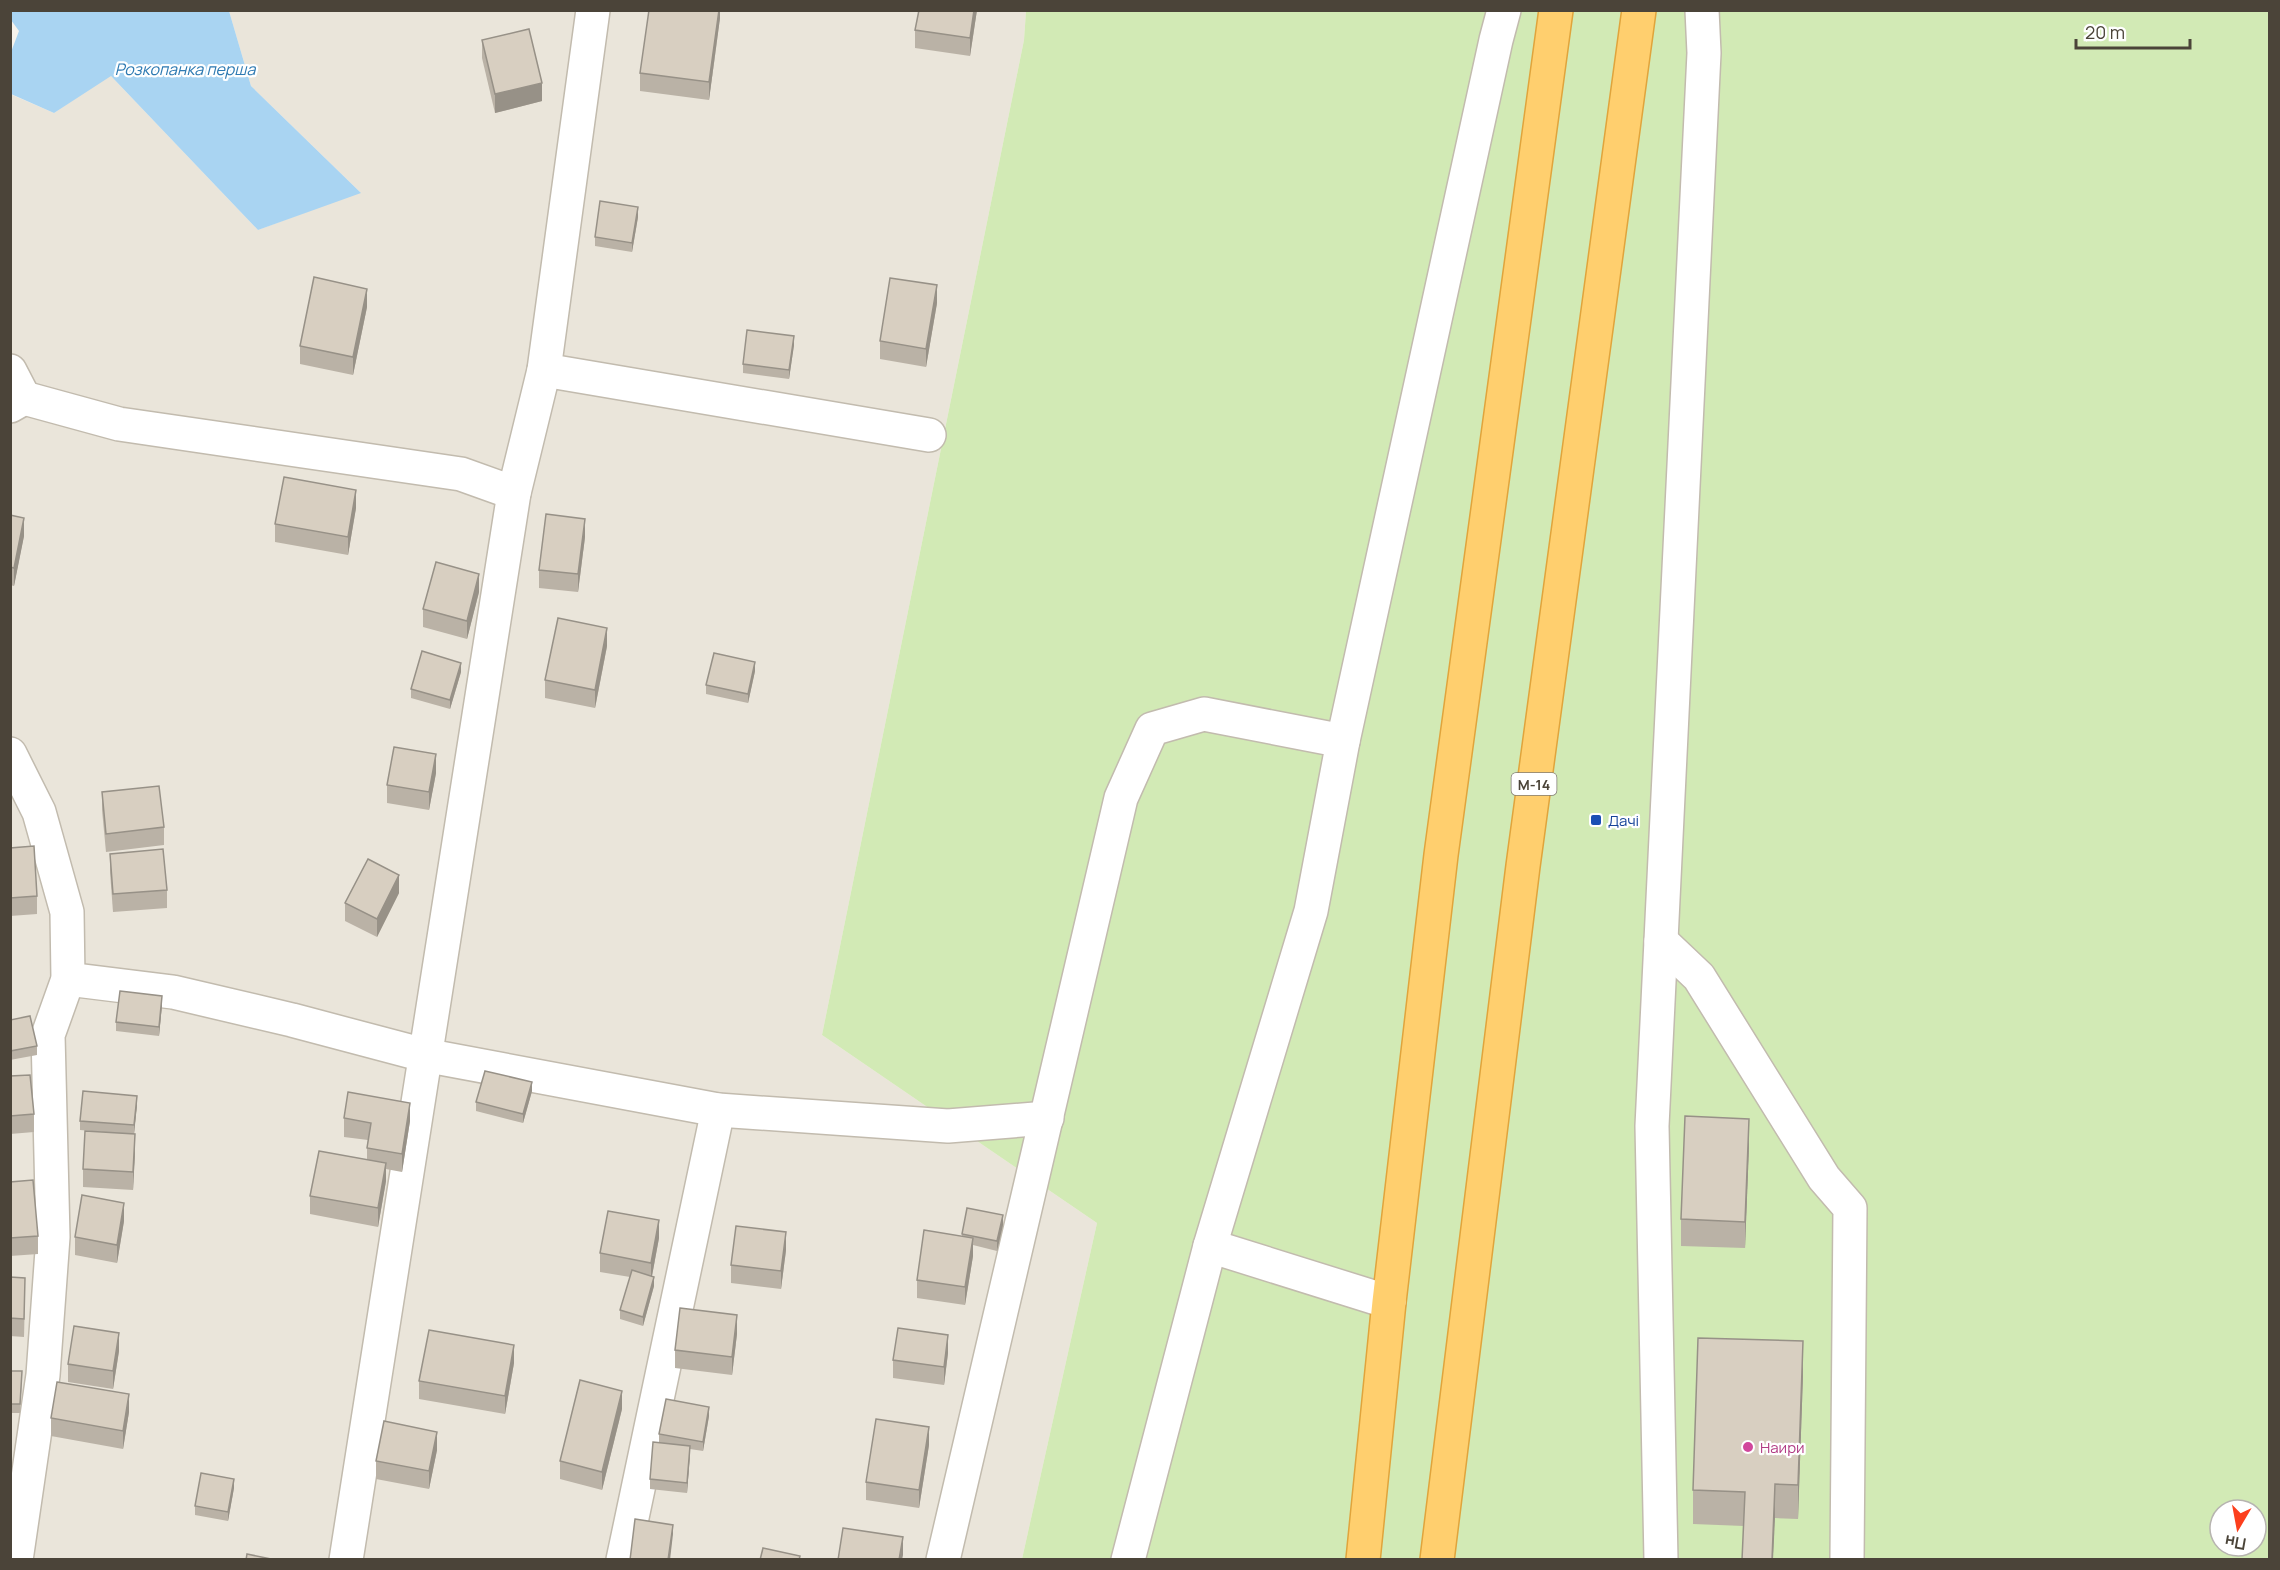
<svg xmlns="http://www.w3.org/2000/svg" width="2280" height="1570" viewBox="0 0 2280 1570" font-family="Manrope,sans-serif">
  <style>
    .residential { fill: #eae5da }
    .green { fill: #d2eab5; fill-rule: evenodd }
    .water { fill: #a9d4f2 }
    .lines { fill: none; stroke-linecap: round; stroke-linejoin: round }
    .minor-casing { stroke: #c2bbae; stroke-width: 36 }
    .highway-casing { stroke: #e0a43c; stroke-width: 36 }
    .minor { stroke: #fff; stroke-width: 33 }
    .highway { stroke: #ffcf6e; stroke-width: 33 }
    .wall { fill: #bab2a6 }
    .shaded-wall { fill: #979187 }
    .building { fill: #d8cfc1; stroke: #979187; stroke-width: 1.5 }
    .transit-dot { fill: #1a4fb4; stroke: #fff; stroke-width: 2 }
    .hotel-dot { fill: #d1479c; stroke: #fff; stroke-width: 2 }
    .labels { text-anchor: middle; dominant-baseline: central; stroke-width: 4.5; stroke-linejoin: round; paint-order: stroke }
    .shield { fill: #fff; stroke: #817c74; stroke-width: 1.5 }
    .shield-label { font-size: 14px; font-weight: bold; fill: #4b4439 }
    .transit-label { font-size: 15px; fill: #164399; stroke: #fff; text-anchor: start }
    .hotel-label { font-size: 15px; fill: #b23c85; stroke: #fff; text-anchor: start }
    .water-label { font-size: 16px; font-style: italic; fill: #2e7ab2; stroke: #fff }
  </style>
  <rect width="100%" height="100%" fill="#f6f3ec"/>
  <polygon class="residential" points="229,11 1026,11 1024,40 822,1035 1097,1223 1022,1559 11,1559 10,94 54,113 110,75 258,230 360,192 251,86"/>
  <path class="green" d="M1026,11H2269V1559H1022L1097,1223L822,1035L1024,40ZM2220,1510H2256V1546H2220Z"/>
  <polygon class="water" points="11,10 229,11 251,86 361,193 258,230 111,76 54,113 11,94 11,52 19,31 11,20"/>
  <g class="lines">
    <defs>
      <g id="minor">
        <polyline points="544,370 929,435"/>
        <polyline points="10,371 24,398 10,406"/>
        <polyline points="24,398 119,424 461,474 514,493"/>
        <polyline points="1343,741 1496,40 1504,10"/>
        <polyline points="10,754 39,812 67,912 68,979 48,1035 53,1237 43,1375 16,1560"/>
        <polyline points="1661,941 1699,977 1824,1178 1850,1208 1847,1560"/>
        <polyline points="68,979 173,992 292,1020 424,1055 718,1110 948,1126 1047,1118"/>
        <polyline points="1210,1246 1389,1302"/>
        <polyline points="346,1560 514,493 544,370 593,10"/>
        <polyline points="623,1560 718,1110"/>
        <polyline points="943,1560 1121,798 1152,729 1204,714 1343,741 1311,911 1210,1246 1128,1560"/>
        <polyline points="1661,1560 1652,1126 1704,53 1702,10"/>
      </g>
      <g id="highway">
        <polyline points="1363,1560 1389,1302 1441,855 1556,10"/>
        <polyline points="1437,1560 1523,866 1639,10"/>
      </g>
    </defs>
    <use href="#minor" class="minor-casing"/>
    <use href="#highway" class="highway-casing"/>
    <use href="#minor" class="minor"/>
    <use href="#highway" class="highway"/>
  </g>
  <g class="wall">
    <polygon points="720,10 720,18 709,100 640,91 640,73"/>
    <polygon points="919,10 977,10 970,56 915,48 915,30"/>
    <polygon points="482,40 542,101 495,113 482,58"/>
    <polygon points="638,217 632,252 595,246 595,237"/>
    <polygon points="937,303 926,367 880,359 880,341"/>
    <polygon points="367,307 353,375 300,364 300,346"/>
    <polygon points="794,345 789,379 743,373 743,364"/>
    <polygon points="356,508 348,555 275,542 275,524"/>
    <polygon points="10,515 24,536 14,586 10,585"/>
    <polygon points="585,537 578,592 539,588 539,570"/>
    <polygon points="479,592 467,639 423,627 423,609"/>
    <polygon points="607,646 595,708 545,698 545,680"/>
    <polygon points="755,671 748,703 706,694 706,685"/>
    <polygon points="461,672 450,709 411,698 411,689"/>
    <polygon points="436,773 429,810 387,803 387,785"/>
    <polygon points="102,792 164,827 164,845 106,852 102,810"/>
    <polygon points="10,848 37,896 37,914 10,916"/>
    <polygon points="110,854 167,890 167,908 113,912 110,872"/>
    <polygon points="399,893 377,937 345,921 345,903"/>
    <polygon points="162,1005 159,1036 116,1031 116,1022"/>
    <polygon points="10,1020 37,1046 37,1055 10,1060"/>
    <polygon points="10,1076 34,1114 34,1132 10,1134"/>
    <polygon points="532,1091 523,1123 476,1111 476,1102"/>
    <polygon points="137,1105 134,1134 135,1152 133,1190 83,1187 83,1169 115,1133 80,1130 80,1121"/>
    <polygon points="344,1118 410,1121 402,1172 386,1169 386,1181 378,1227 310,1214 310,1196 367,1159 367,1148 368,1140 344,1137"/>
    <polygon points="1749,1146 1745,1248 1681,1246 1681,1219"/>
    <polygon points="10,1182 38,1236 38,1254 10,1256"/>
    <polygon points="124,1221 117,1263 75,1255 75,1237"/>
    <polygon points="1003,1225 997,1251 973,1245 973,1256 965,1305 917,1298 917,1280 962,1236 962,1234"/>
    <polygon points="659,1238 652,1276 654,1286 643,1326 620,1319 620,1310 630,1277 600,1272 600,1253"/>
    <polygon points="786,1250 781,1289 731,1283 731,1265"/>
    <polygon points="10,1277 25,1296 24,1337 10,1336"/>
    <polygon points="737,1334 732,1375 675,1368 675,1350"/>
    <polygon points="119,1351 113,1389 68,1382 68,1364"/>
    <polygon points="948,1353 944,1385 893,1378 893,1360"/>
    <polygon points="514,1363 505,1414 419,1399 419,1381"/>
    <polygon points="10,1371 22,1380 20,1413 10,1413"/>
    <polygon points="1803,1375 1798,1519 1775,1518 1744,1526 1693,1524 1693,1490"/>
    <polygon points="622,1409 602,1490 560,1479 560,1461"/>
    <polygon points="129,1412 123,1449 51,1436 51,1418"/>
    <polygon points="709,1416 703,1451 690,1449 687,1493 650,1489 650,1479 659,1443 659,1434"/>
    <polygon points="929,1445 919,1508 866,1500 866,1482"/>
    <polygon points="437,1450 429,1489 376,1479 376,1461"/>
    <polygon points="234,1488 228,1521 195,1515 195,1506"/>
  </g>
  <g class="shaded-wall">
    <polygon points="719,10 720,10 720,18 709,100 709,82"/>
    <polygon points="974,10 977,10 970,56 970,38"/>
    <polygon points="542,83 542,101 495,113 495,94"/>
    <polygon points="638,207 638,217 632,252 632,243"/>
    <polygon points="937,285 937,303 926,367 926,349"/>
    <polygon points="367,289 367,307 353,375 353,357"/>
    <polygon points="794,336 794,345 789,379 789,370"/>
    <polygon points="356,490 356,508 348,555 348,537"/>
    <polygon points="24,518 24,536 14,586 14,568"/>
    <polygon points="585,519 585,537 578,592 578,574"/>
    <polygon points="479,574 479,592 467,639 467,621"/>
    <polygon points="607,628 607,646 595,708 595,690"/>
    <polygon points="755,662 755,671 748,703 748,694"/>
    <polygon points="461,663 461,672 450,709 450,700"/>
    <polygon points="436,754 436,773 429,810 429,792"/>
    <polygon points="399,875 399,893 377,937 377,919"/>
    <polygon points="162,996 162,1005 159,1036 159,1027"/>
    <polygon points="532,1082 532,1091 523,1123 523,1114"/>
    <polygon points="137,1096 137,1105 134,1134 134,1125"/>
    <polygon points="410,1103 410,1121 402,1172 402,1154"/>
    <polygon points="1749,1119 1749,1146 1745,1248 1745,1222"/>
    <polygon points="135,1134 135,1152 133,1190 133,1172"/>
    <polygon points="386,1163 386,1181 378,1227 378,1208"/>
    <polygon points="124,1203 124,1221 117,1263 117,1245"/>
    <polygon points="1003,1215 1003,1225 997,1251 997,1241"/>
    <polygon points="659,1220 659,1238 651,1281 651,1263"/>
    <polygon points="786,1232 786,1250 781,1289 781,1271"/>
    <polygon points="973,1238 973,1256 965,1305 965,1287"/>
    <polygon points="654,1277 654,1286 643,1326 643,1317"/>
    <polygon points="737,1315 737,1334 732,1375 732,1357"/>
    <polygon points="119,1333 119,1351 113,1389 113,1371"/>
    <polygon points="948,1335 948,1353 944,1385 944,1367"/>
    <polygon points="1803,1341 1803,1375 1798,1519 1798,1485"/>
    <polygon points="514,1345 514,1363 505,1414 505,1396"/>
    <polygon points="622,1391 622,1409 602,1490 602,1472"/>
    <polygon points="129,1394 129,1412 123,1449 123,1431"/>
    <polygon points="709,1407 709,1416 703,1451 703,1442"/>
    <polygon points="929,1427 929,1445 919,1508 919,1490"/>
    <polygon points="437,1432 437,1450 429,1489 429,1471"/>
    <polygon points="690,1446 690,1455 687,1493 687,1483"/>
    <polygon points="234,1479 234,1488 228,1521 228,1512"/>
    <polygon points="1775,1484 1775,1518 1773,1560 1772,1560"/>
    <polygon points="673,1525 673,1534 670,1560 668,1560"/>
    <polygon points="903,1537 903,1555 902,1560 899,1560"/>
  </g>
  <g class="building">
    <polygon points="649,10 719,10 709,82 640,73"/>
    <polygon points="919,10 974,10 970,38 915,30"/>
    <polygon points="529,29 542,83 495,94 482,40"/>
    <polygon points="600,201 638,207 632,243 595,237"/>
    <polygon points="314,277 367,289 353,357 300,346"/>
    <polygon points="890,278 937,285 926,349 880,341"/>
    <polygon points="747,330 794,336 789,370 743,364"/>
    <polygon points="284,477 356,490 348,537 275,524"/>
    <polygon points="546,514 585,519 578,574 539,570"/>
    <polygon points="10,515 24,518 14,568 10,567"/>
    <polygon points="436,562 479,574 467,621 423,609"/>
    <polygon points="558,618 607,628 595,690 545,680"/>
    <polygon points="422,651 461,663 450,700 411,689"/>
    <polygon points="714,653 755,662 748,694 706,685"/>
    <polygon points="394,747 436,754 429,792 387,785"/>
    <polygon points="159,786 164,827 106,834 102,792"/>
    <polygon points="34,846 37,896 10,898 10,848"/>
    <polygon points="163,849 167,890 113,894 110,854"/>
    <polygon points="368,859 399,875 377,919 345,903"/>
    <polygon points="120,991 162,996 159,1027 116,1022"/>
    <polygon points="30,1016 37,1046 10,1051 10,1020"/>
    <polygon points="485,1071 532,1082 523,1114 476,1102"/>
    <polygon points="30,1075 34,1114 10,1116 10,1076"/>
    <polygon points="83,1091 137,1096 134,1125 80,1121"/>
    <polygon points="348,1092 410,1103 402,1154 367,1148 371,1123 344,1118"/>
    <polygon points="1685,1116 1749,1119 1745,1222 1681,1219"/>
    <polygon points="85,1131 135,1134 133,1172 83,1169"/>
    <polygon points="319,1151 386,1163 378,1208 310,1196"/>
    <polygon points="33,1180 38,1236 10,1238 10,1182"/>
    <polygon points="82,1195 124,1203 117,1245 75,1237"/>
    <polygon points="967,1208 1003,1215 997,1241 962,1234"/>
    <polygon points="608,1211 659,1220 651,1263 600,1253"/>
    <polygon points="736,1226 786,1232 781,1271 731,1265"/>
    <polygon points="924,1230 973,1238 965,1287 917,1280"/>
    <polygon points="632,1270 654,1277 643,1317 620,1310"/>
    <polygon points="10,1277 25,1278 24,1319 10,1318"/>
    <polygon points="680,1308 737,1315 732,1357 675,1350"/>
    <polygon points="74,1326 119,1333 113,1371 68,1364"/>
    <polygon points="898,1328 948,1335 944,1367 893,1360"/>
    <polygon points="429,1330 514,1345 505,1396 419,1381"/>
    <polygon points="1698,1338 1803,1341 1798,1485 1775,1484 1772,1560 1742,1560 1745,1492 1693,1490"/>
    <polygon points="10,1371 22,1371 20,1404 10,1404"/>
    <polygon points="580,1380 622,1391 602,1472 560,1461"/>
    <polygon points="57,1382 129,1394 123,1431 51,1418"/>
    <polygon points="666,1399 709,1407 703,1442 659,1434"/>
    <polygon points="876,1419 929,1427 919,1490 866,1482"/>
    <polygon points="384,1421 437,1432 429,1471 376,1461"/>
    <polygon points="653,1442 690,1446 687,1483 650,1479"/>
    <polygon points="201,1473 234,1479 228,1512 195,1506"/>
    <polygon points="635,1519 673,1525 668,1560 630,1560"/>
    <polygon points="843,1528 903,1537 899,1560 838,1560"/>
    <polygon points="763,1548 800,1556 799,1560 760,1560"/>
    <polygon points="247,1554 276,1560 246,1560"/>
  </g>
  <rect class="transit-dot" x="1590" y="814" width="12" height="12" rx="3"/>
  <circle class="hotel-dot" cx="1748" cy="1447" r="6"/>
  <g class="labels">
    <rect class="shield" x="1511.5" y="773" width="45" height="22" rx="4.5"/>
    <g class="shield-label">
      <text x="1534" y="784">М-14</text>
    </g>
    <g class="transit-label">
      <text x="1608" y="820">Дачі</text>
    </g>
    <g class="hotel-label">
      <text x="1760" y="1447">Наири</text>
    </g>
    <g class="water-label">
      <text x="185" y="69">Розкопанка перша</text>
    </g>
  </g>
  <rect width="2280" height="1570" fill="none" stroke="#4b4439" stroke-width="24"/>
  <g transform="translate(2238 1528) rotate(190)"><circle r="28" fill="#ffffff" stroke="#b7b4b0" stroke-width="1.5"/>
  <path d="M0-4.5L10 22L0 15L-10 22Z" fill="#fc3f1d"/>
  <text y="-9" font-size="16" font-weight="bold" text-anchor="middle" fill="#4b4439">Пн</text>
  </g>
  <path d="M2076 39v9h114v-9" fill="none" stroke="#4b4439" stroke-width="3"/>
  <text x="2085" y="39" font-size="18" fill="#4b4439" stroke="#ffffff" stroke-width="4.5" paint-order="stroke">20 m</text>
</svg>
